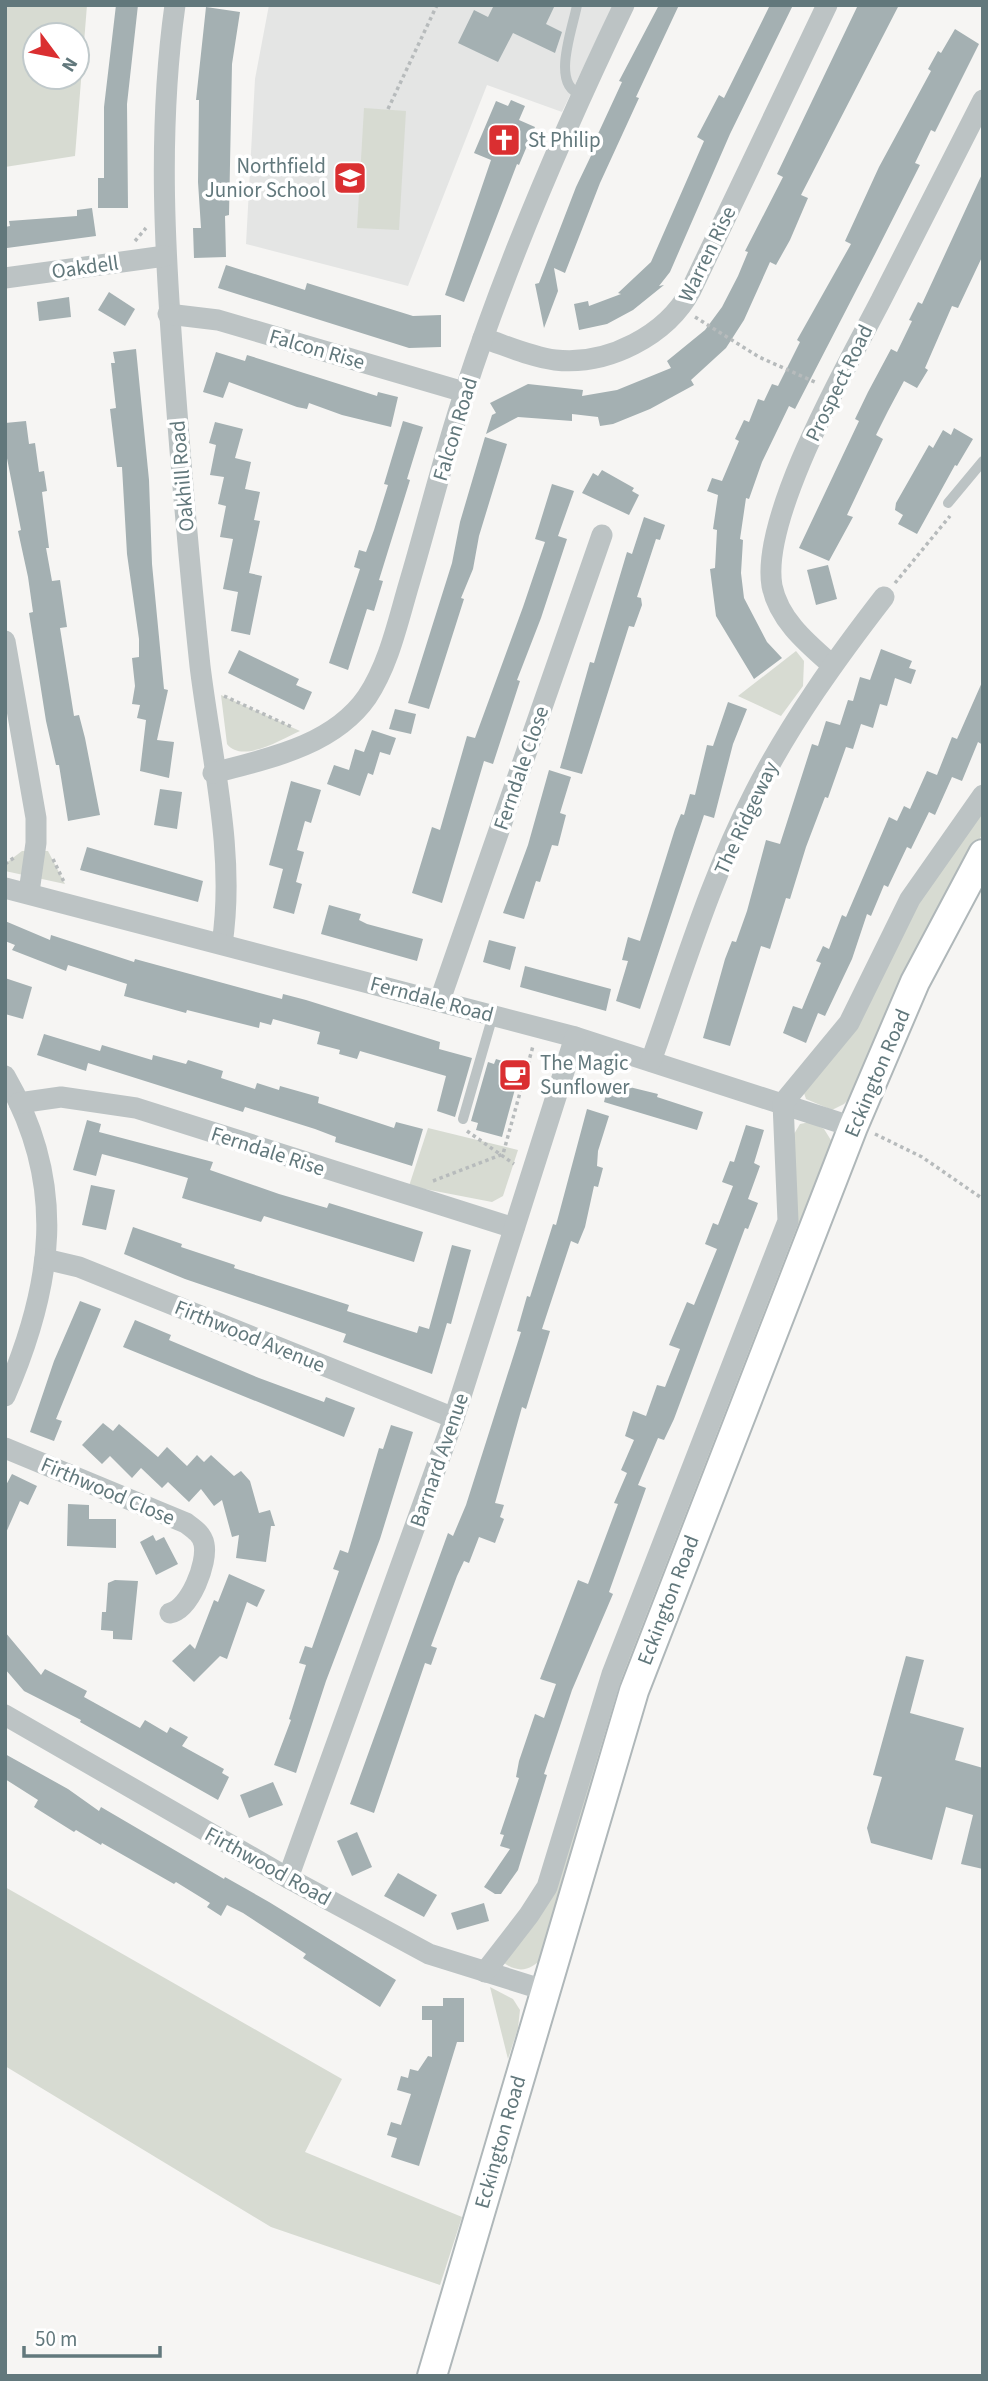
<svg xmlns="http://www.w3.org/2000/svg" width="988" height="2381" viewBox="0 0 988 2381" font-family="'Source Sans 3',sans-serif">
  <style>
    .built { fill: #e4e5e4 }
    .green { fill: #d7dbd2; fill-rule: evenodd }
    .building { fill: #a4b0b2 }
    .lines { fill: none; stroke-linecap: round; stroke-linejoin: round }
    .secondary-casing { stroke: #afb7b9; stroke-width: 32 }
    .path { stroke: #b7bbbc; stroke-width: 3.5; stroke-dasharray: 3.5 3.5; stroke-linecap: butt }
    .service { stroke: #bcc3c4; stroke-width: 10 }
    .minor { stroke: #bcc3c4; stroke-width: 21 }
    .secondary { stroke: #fff; stroke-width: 28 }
    .labels { text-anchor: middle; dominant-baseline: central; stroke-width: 7; stroke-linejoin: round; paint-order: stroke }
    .poi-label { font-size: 21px; fill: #62787c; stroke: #fff; text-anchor: start }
    .street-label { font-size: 21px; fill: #62787c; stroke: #fff }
  </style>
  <rect width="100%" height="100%" fill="#f6f5f3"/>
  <polygon class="built" points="269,5 613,5 562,112 487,85 408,286 246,244 255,79"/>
  <g class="green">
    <path d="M5,5H87L75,156L5,167ZM77,35V77H35V35Z"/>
    <polygon points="364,108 406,111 399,230 357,228"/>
    <polygon points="796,651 804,661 803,686 781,716 738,696"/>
    <path d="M221,695L300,731C282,739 242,764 227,744Z"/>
    <polygon points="983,808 983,833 961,870 854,1094 844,1104 832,1110 806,1099 803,1090 907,921"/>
    <polygon points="22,851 48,851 65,884 5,871 5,864"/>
    <path d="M810,1122L824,1129L834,1145L543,1957C532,1970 519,1974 504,1963L529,1928L623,1659L793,1225L794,1134L800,1124Z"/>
    <polygon points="428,1128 518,1150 503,1196 492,1202 409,1186"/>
    <polygon points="5,1887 342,2079 305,2152 462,2217 440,2285 271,2227 5,2066"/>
    <polygon points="490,1987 513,1999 520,2010 518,2028 508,2059"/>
  </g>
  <g class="building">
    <polygon points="116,5 138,5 127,104 128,208 98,208 98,178 104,178 104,107"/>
    <polygon points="494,5 555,5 546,24 562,32 555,53 513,33 498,62 458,43 474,10 488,17"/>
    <polygon points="659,5 679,5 636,97 639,98 600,183 565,273 554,268 558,291 544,328 535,284 539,283 576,187 600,137 597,136 622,82 619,81"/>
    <polygon points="770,5 793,5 730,134 670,272 659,286 664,285 633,310 607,324 579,330 574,304 588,301 589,306 621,294 618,293 651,262 704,141 697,137 719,95 724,98"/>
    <polygon points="858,5 899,5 801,195 808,198 790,240 776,265 770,262 744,320 726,348 691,380 694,385 650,409 613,424 600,426 598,417 572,414 572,421 518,417 486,434 492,415 496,413 490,403 528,384 583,390 582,396 617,390 671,368 667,361 705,330 722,307 738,276 748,252 745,251 783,177 777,174"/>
    <polygon points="206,7 240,12 232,64 229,215 225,216 226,257 194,258 193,228 201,228 198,182 199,100 196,100"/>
    <polygon points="955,29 979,44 935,132 931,130 915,163 920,165 874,256 795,409 789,406 762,462 749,499 746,498 740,539 743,540 741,573 744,598 767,642 782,658 754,679 716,616 710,569 715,568 717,530 713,529 718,495 707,491 712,478 722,481 739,441 735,439 744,420 749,422 758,399 764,401 772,384 778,386 800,342 797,340 851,244 845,241 879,167 931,71 928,69 938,51 941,53"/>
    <polygon points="511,100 525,106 519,120 535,127 519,165 517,164 464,302 445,295 491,160 474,153 496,101 508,106"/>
    <polygon points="983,172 983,255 958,308 952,306 925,368 928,370 917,388 904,381 888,411 876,435 883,439 847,515 853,517 829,561 799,548 859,421 855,419 868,392 891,349 897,352 912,321 909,320 918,302 922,304"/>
    <polygon points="92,208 96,236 7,248 5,227 10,226 9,221 77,216 77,210"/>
    <polygon points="226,265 305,290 307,283 413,316 441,315 441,347 409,348 218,288"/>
    <polygon points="109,292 135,309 125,326 98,310"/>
    <polygon points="69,297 71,317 39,321 37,302"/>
    <polygon points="136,349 149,480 152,564 164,689 168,690 157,740 174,742 169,778 140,771 146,720 137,718 140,705 132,704 135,686 132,658 139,657 139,639 127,554 122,467 117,467 110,409 116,408 111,363 115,363 113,352"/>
    <polygon points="216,352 245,361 247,355 377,396 378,392 398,397 391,427 342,415 309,403 307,409 297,407 229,382 223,398 203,392"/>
    <polygon points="26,421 29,444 35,443 39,472 44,471 47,491 42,492 49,548 46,548 52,581 60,580 67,627 60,628 74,716 79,715 85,738 100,815 68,821 59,765 56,765 46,721 29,613 33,612 28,577 18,531 21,530 5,448 5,423"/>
    <polygon points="403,421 423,427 407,479 410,480 379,580 383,581 374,611 367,609 348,670 329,663 360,569 354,567 359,550 366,552 374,530 388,485 384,484"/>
    <polygon points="215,422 243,429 235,458 251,462 245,489 260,492 254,520 260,521 249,573 262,576 250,635 231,631 238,592 223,589 233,539 220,537 226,506 218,504 224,477 210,475 216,445 209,443"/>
    <polygon points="954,428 973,439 957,466 955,465 917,534 898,524 903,515 895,510 896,503 929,445 933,448 943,430 951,435"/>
    <polygon points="485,437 507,444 479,536 473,569 461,598 464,599 429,709 408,703 452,563 460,522"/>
    <polygon points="602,470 634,488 632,491 639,495 629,515 582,493 593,473 598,476"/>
    <polygon points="552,484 574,491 558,536 567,539 541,618 517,680 520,681 493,764 484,761 442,903 412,893 432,827 440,830 467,736 475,738 523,607 545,542 535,539"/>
    <polygon points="644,517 665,525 660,540 656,539 637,597 641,598 642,605 634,627 629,626 582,774 560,768 590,662 594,663 627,552 632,554"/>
    <polygon points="828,565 837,599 816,605 807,570"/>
    <polygon points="881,649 912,661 909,668 916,670 911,684 895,678 887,706 880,704 873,728 861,724 853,749 846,747 828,798 825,797 806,847 790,899 786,898 770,949 761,946 730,1046 703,1038 725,959 732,941 736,942 747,911 766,840 780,844 812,744 818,746 826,721 840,725 848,700 853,701 860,677 870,680"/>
    <polygon points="239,650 299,679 296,685 312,692 304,710 228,673"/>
    <polygon points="983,680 983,745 978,742 962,781 952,777 935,815 929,812 911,849 907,847 888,887 884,885 871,916 867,914 852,959 825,1016 818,1013 806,1043 783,1033 793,1006 802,1009 821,963 816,961 823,946 829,949 842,915 846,917 889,817 897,821 904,806 910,809 927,771 937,775 952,737 957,739"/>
    <polygon points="728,702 747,709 733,744 714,818 704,815 640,1009 616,1001 628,961 622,960 628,937 640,941 675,829 681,814 684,815 690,794 695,795 707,745 713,746"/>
    <polygon points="395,709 416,714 411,734 389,729"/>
    <polygon points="372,730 396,738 390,755 380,752 373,775 368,773 360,796 327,784 334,765 349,770 355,749 364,752"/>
    <polygon points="549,770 571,777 560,813 566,815 558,846 552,845 540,882 536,881 524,919 503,913 528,845"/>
    <polygon points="291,781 321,790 311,823 305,821 297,850 304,852 296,882 302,884 294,914 273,908 283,869 269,865"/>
    <polygon points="160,789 182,792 177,829 154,825"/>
    <polygon points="87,847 203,881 198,902 80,870"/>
    <polygon points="329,905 361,914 359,920 367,924 423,939 417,961 321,934"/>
    <polygon points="5,921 50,940 51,935 134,962 135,959 282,999 283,994 306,1000 440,1042 439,1049 472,1058 455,1117 437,1111 446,1076 360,1051 357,1059 339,1054 340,1050 317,1044 320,1032 273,1019 271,1025 260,1022 259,1028 187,1010 186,1013 124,996 127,984 68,965 66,971 12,950 15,945 5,941"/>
    <polygon points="489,940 516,947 510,970 483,962"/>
    <polygon points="525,966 611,989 606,1011 520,987"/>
    <polygon points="5,978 32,987 23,1019 5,1014"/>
    <polygon points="44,1034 100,1051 102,1045 152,1060 153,1055 186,1064 188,1060 223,1071 221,1078 255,1089 257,1083 279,1090 280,1086 319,1097 318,1103 394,1128 396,1122 423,1129 412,1166 335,1142 336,1137 315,1129 245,1107 243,1112 88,1063 86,1071 37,1055"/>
    <polygon points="496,1059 521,1067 502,1137 476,1130 478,1123 471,1121 488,1062 494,1064"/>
    <polygon points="609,1082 658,1094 657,1097 703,1112 697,1130 604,1102"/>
    <polygon points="587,1109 609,1116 598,1151 597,1166 603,1168 598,1187 594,1186 585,1227 578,1244 571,1241 542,1329 550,1331 526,1409 522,1407 495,1503 504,1505 500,1517 504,1519 495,1543 479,1537 469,1563 464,1561 457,1576 431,1646 437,1648 431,1665 425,1663 374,1813 350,1804 448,1533 453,1536 466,1505 521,1332 517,1331 527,1296 530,1297 553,1224 556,1225"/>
    <polygon points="87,1120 101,1124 99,1132 213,1162 210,1170 279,1194 327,1208 329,1203 423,1232 414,1262 264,1216 261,1222 182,1198 188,1178 136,1163 102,1154 96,1176 73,1170"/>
    <polygon points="746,1125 764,1130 754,1163 760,1166 748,1199 758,1203 748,1229 745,1228 674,1419 664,1440 658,1438 638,1485 646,1488 609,1592 613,1594 572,1690 544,1774 547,1775 518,1870 501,1894 495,1894 484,1887 510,1849 500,1846 504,1835 500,1834 519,1778 516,1777 519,1761 535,1714 544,1718 556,1684 540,1679 578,1580 588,1584 618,1504 614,1503 627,1473 621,1470 634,1440 625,1436 633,1411 646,1416 657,1385 665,1387 680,1349 669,1345 687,1302 694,1305 717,1249 705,1244 713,1223 718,1225 733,1186 722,1182 730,1161 734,1162"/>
    <polygon points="91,1185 115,1190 106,1230 82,1225"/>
    <polygon points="133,1227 182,1244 181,1247 235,1265 234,1268 349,1305 347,1311 417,1333 419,1326 429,1329 452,1245 471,1250 451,1324 447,1323 432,1374 343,1342 346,1334 185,1279 124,1254"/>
    <polygon points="80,1301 101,1309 56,1419 62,1421 54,1441 30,1432 54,1361"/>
    <polygon points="135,1320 171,1335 169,1340 259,1378 324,1402 326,1397 355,1408 344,1437 123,1347"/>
    <polygon points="103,1423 113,1431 119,1424 158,1457 167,1447 187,1466 197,1455 204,1462 211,1455 234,1476 241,1471 250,1481 259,1513 270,1510 275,1526 271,1526 266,1562 236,1558 239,1535 232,1537 222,1500 214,1506 201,1489 189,1502 168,1482 162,1488 141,1468 132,1478 110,1456 102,1464 82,1445"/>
    <polygon points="391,1425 413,1432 380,1539 326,1681 296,1773 274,1765 291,1720 289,1719 306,1665 299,1663 305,1646 312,1648 339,1571 333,1569 340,1550 348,1553 379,1448 383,1449"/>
    <polygon points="12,1474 37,1486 28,1505 20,1501 5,1535 5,1487"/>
    <polygon points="68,1504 89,1505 89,1519 116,1519 116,1548 67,1546"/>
    <polygon points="153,1535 156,1541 164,1537 178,1564 156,1575 140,1542"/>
    <polygon points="229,1574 265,1590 257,1607 247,1602 227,1659 220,1656 194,1682 172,1661 190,1644 195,1649 214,1600 218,1602"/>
    <polygon points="115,1580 138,1581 132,1640 113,1639 113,1631 101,1630 102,1612 106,1612 108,1583"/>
    <polygon points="5,1632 41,1675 45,1669 87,1691 84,1697 140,1728 145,1720 167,1733 170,1727 188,1737 182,1746 224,1769 222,1773 229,1777 218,1800 80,1722 81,1720 24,1691 5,1669"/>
    <polygon points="906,1656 924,1660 910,1713 964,1728 955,1760 983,1768 983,1869 961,1864 973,1815 946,1807 932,1860 871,1843 867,1828 882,1777 873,1775"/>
    <polygon points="5,1754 68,1789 99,1811 101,1807 224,1879 225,1877 269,1902 396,1980 380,2007 303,1958 306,1954 243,1913 227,1905 221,1916 207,1907 210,1903 176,1882 174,1884 102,1843 101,1845 76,1830 74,1832 34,1807 38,1800 5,1779"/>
    <polygon points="273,1782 283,1805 249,1818 240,1795"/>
    <polygon points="357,1832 372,1867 352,1876 337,1841"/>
    <polygon points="398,1873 437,1895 424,1917 384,1896"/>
    <polygon points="484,1903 489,1921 457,1930 451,1913"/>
    <polygon points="443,1998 464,1998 464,2042 457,2042 419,2166 391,2157 397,2138 387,2135 391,2122 401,2125 411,2094 397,2090 401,2076 408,2078 410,2069 418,2071 428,2056 432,2057 432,2020 422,2020 422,2006 443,2006"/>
  </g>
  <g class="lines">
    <defs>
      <polyline id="secondary" points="432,2376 634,1691 853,1127 915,982 983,854"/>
    </defs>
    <use href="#secondary" class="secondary-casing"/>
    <g class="path">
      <polyline points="388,109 437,5"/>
      <polyline points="135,241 146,228"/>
      <polyline points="695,317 759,357 817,383"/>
      <polyline points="895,583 950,516"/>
      <polyline points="224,696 294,728"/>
      <polyline points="53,859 65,884"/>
      <polyline points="5,864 15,857"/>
      <polyline points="467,1131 514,1164"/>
      <polyline points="875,1134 922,1157 983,1199"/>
      <polyline points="433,1181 503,1154 533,1046"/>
    </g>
    <g class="service">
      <path d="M577,5C573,28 550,86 581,94"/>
      <polyline points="948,503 983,461"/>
      <polyline points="463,1119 493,1015"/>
    </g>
    <g class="minor">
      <path d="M175,5C157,133 165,258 175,386C182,479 190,572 200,666C211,757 236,853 222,944"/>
      <polyline points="5,278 165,256"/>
      <polyline points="168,314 218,320 464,392"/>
      <path d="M483,338C507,346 531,357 555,360C608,366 667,335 691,290L827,5"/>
      <polyline points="5,641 36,818 36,843 29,892"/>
      <path d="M832,665C807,643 779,620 772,586C760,517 848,364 881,300C915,233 949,166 983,100"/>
      <path d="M213,773C267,759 333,746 367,697C389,664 398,621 409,584C428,520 444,454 465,391C508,259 564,130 624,5"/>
      <polyline points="5,888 575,1037 853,1127"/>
      <polyline points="440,1000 602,535"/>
      <path d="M651,1061C683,971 711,877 755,792C791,722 836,659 884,597"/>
      <path d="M5,1076C68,1184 53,1286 5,1396"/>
      <polyline points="19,1103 61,1097 136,1108 514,1228"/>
      <polyline points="45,1259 79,1267 454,1418"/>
      <path d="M5,1448L186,1523C194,1529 202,1534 204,1544C208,1563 190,1609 170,1613"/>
      <polyline points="5,1715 288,1878 429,1954 544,1990"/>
      <polyline points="288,1878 454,1418 575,1037"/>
      <polyline points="485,1972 529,1915 547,1887 612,1674 788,1221 783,1103 849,1023 910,899 983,795"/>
    </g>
    <use href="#secondary" class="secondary"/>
  </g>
  <defs>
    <symbol id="church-square" viewBox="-11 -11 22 22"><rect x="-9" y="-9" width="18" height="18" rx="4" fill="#da2f31" stroke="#fff"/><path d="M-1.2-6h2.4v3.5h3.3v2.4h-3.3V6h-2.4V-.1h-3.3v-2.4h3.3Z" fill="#fff"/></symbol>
    <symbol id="school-square" viewBox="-11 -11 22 22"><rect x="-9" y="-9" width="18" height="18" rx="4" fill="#da2f31" stroke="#fff"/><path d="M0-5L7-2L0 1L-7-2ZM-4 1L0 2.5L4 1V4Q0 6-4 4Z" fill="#fff"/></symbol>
    <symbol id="cafe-square" viewBox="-11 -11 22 22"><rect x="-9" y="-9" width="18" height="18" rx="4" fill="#da2f31" stroke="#fff"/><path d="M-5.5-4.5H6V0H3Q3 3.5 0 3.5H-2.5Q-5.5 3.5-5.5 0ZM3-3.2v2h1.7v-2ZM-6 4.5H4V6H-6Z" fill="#fff"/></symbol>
  </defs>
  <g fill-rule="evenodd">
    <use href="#church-square" x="485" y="121" width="38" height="38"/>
    <use href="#school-square" x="331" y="159" width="38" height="38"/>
    <use href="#cafe-square" x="496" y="1056" width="38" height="38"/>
  </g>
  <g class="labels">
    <g class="poi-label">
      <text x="528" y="140">St Philip</text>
      <text x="326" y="166" text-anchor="end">Northfield<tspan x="326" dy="24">Junior School</tspan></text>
      <text x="540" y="1063">The Magic<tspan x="540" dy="24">Sunflower</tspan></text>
    </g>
    <g class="street-label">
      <text transform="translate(707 254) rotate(-64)">Warren Rise</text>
      <text transform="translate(85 267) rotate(-8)">Oakdell</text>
      <text transform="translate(317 349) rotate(16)">Falcon Rise</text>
      <text transform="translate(839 383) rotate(-64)">Prospect Road</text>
      <text transform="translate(455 429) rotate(-73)">Falcon Road</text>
      <text transform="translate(182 476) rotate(-95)">Oakhill Road</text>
      <text transform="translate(521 768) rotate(-71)">Ferndale Close</text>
      <text transform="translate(746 818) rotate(-65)">The Ridgeway</text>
      <text transform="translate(432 999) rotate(15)">Ferndale Road</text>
      <text transform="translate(877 1073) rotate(-67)">Eckington Road</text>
      <text transform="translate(268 1151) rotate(18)">Ferndale Rise</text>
      <text transform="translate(250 1336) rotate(22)">Firthwood Avenue</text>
      <text transform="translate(439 1460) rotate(-71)">Barnard Avenue</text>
      <text transform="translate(108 1491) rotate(23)">Firthwood Close</text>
      <text transform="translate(668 1600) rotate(-69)">Eckington Road</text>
      <text transform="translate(268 1866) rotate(29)">Firthwood Road</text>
      <text transform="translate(500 2142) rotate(-74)">Eckington Road</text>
    </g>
  </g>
  <rect width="988" height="2381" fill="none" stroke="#62787c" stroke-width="14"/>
  <g transform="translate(56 56) rotate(122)"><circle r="33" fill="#ffffff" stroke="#c0c9cb" stroke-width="2"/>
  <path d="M0-5L12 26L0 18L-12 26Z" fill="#da2f31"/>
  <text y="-10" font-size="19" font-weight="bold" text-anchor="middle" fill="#62787c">N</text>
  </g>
  <path d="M24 2346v10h136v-10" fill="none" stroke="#62787c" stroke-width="3.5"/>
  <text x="35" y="2346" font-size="21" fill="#62787c" stroke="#ffffff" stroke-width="5" paint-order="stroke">50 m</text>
</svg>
